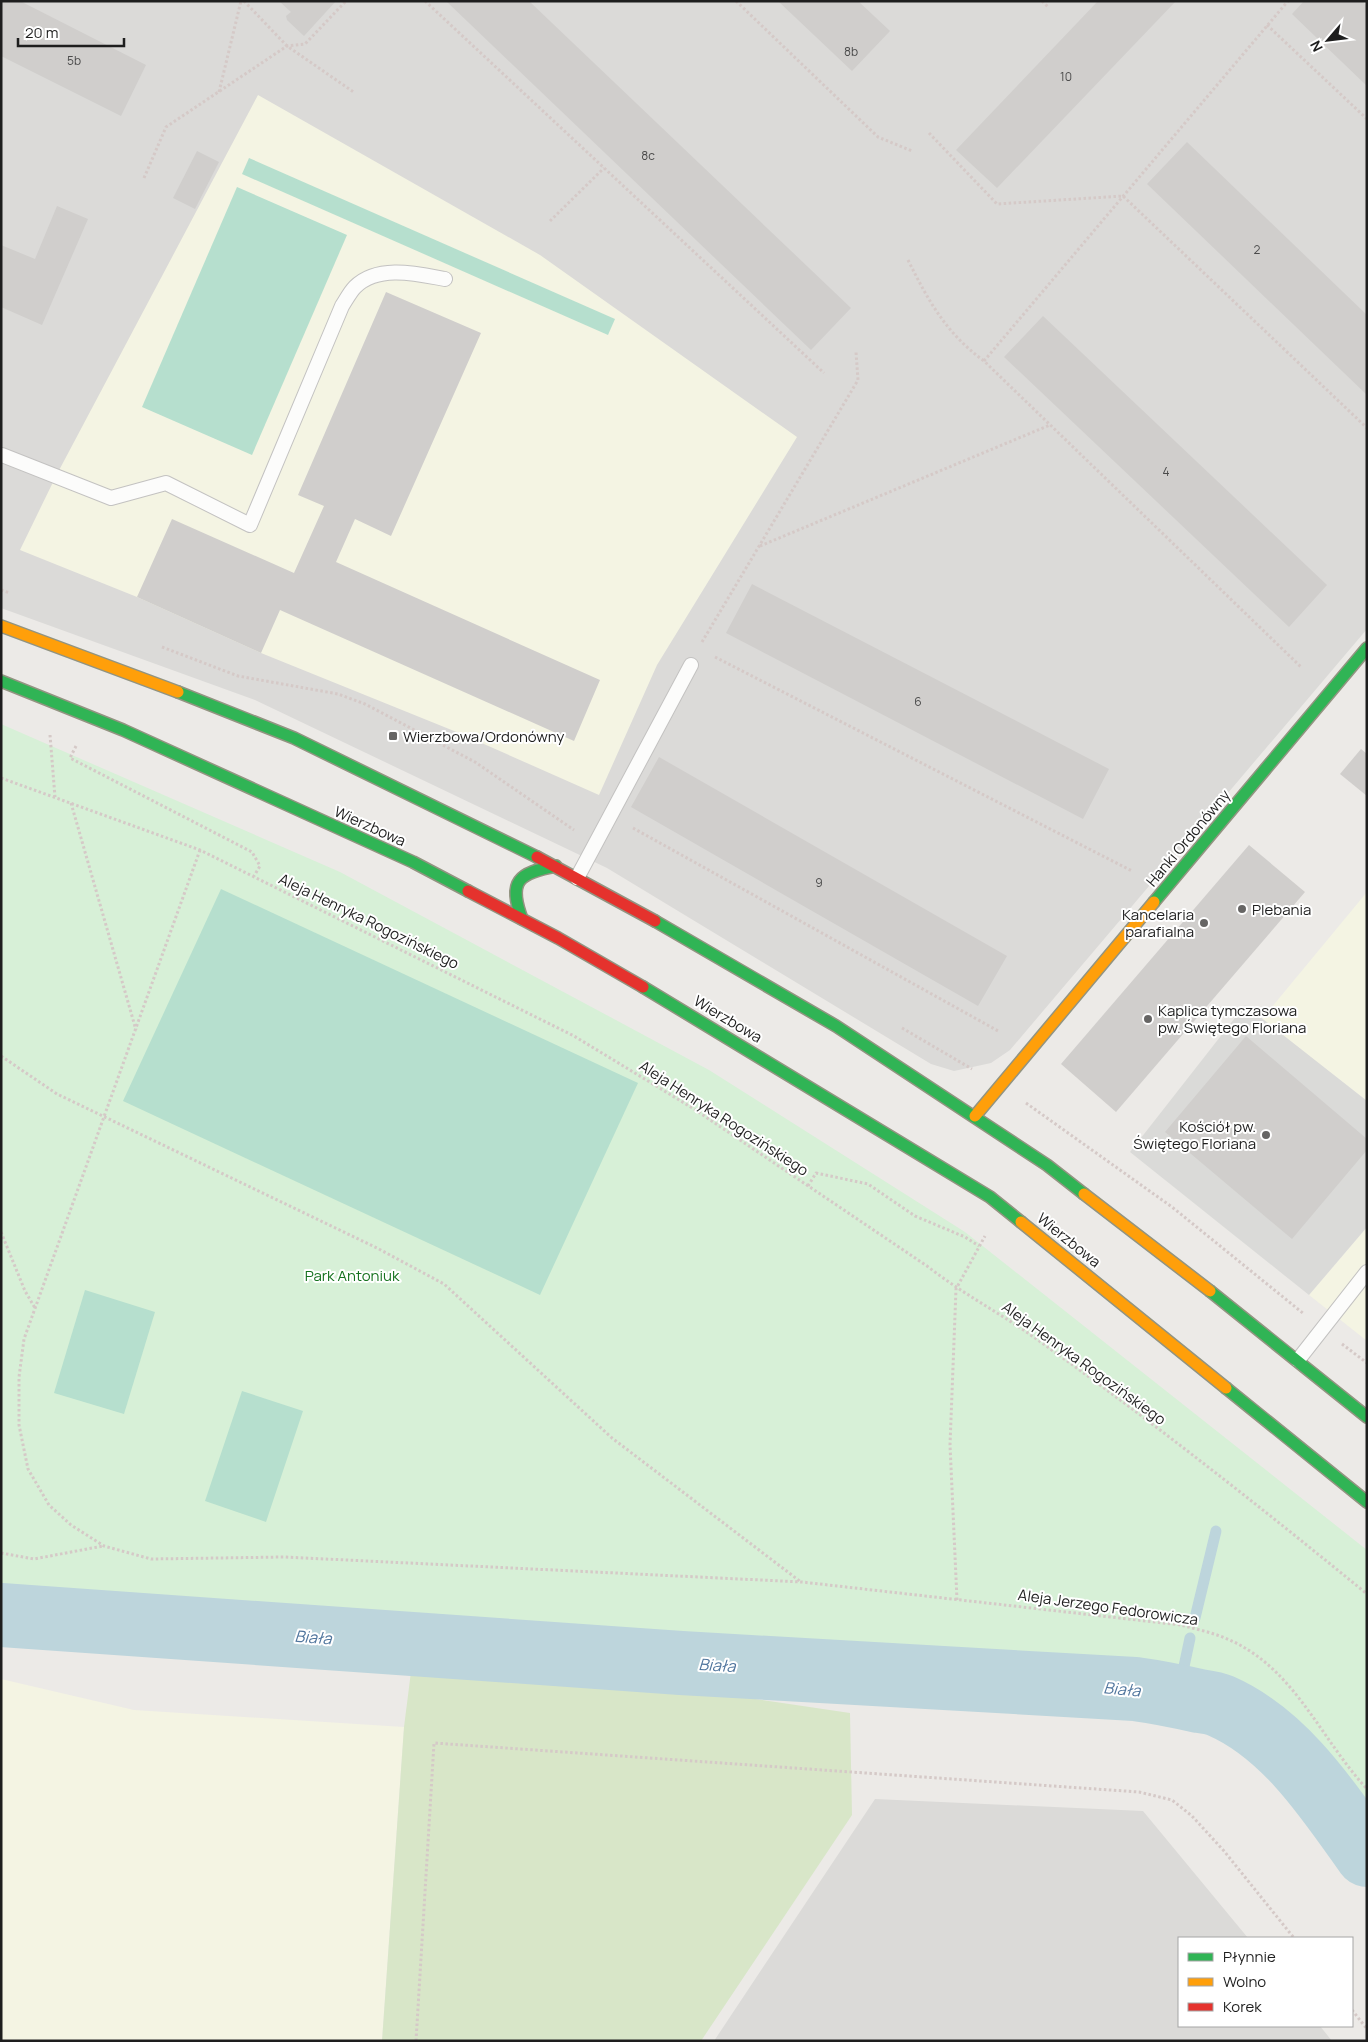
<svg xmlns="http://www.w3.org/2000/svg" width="1368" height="2042" viewBox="0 0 1368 2042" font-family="Manrope,sans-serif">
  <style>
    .residential { fill: #dbdad8 }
    .education { fill: #f4f4e3 }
    .religious { fill: #dadad8 }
    .grass { fill: #d8e6c8 }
    .park { fill: #d7f0d7 }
    .pitch { fill: #b6dfce }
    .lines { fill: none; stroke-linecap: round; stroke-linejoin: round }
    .stream { stroke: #bdd5dc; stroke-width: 11 }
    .river { stroke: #bdd5dc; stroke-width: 64 }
    .building { fill: #d0cecc }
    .lane-casing { stroke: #c3c2c1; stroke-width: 16 }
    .fast-casing { stroke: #929481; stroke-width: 14 }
    .slow-casing { stroke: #929481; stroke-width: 14 }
    .jam-casing { stroke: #929481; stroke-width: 14 }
    .path { stroke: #d5c9c7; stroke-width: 3; stroke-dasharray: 2.5 2.5; stroke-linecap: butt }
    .lane { stroke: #fcfcfb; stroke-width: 14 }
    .fast { stroke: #30b455; stroke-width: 11 }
    .slow { stroke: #ff9f0a; stroke-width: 11 }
    .jam { stroke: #e5322d; stroke-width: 11 }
    .poi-dot { fill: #666564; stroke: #fff; stroke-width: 2 }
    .labels { text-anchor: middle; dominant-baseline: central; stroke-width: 4; stroke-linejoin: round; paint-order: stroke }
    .number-label { font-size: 12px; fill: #4a4a4a }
    .poi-label { font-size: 15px; fill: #1e1e1e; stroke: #fff; text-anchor: start }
    .street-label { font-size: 15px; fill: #1e1e1e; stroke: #fff }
    .park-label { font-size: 15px; fill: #16721f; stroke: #fff }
    .water-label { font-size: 16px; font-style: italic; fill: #50759d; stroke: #fff }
  </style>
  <rect width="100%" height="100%" fill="#eceae7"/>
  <g class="residential">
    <polygon points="1,1 1367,1 1367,629 1010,1050 991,1063 954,1071 931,1064 607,868 255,700 1,608"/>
    <polygon points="875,1799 1143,1811 1248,1938 1179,1938 1179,2026 1320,2026 1332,2041 714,2041"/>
  </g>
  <g class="education">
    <polygon points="258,95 540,255 797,437 657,665 599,795 459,733 261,653 137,597 20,550 56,476"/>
    <polygon points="1367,892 1367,1101 1262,1019"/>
    <polygon points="1367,1227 1367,1341 1309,1295"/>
    <polygon points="1,1679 134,1710 404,1727 382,2041 1,2041"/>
  </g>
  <polygon class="religious" points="1245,1005 1367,1101 1367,1227 1309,1295 1130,1152"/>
  <polygon class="grass" points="414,1648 850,1713 852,1815 701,2041 382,2041 404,1727"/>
  <polygon class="park" points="1,724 340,872 709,1070 965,1232 1367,1550 1367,1855 1321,1791 1261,1727 1244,1714 1200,1692 1134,1689 953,1666 680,1663 317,1622 213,1615 31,1615 1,1612"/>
  <g class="pitch">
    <polygon points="249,158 615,319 608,335 242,174"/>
    <polygon points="237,187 347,235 252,455 142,407"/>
    <polygon points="221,889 638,1083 540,1295 123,1101"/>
    <polygon points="85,1290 155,1312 124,1414 54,1393"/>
    <polygon points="242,1391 303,1411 266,1522 205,1501"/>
  </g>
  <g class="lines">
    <g class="stream">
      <polyline points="1195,1618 1216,1531"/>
      <polyline points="1178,1695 1190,1638"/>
    </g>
    <path class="river" d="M1,1615L681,1663L1135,1689C1157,1692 1177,1696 1199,1701C1206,1702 1214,1703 1221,1706C1285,1734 1328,1800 1367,1855"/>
  </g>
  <g class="building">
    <polygon points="1,1 20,1 146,65 121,116 1,56"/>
    <polygon points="279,1 336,1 304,36 287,20 286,16 291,12"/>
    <polygon points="446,1 529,1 851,308 811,350"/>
    <polygon points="778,1 858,1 890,31 852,71"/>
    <polygon points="1098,1 1176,1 997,188 956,150"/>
    <polygon points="1304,1 1362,1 1367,6 1367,86 1292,14"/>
    <polygon points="1187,142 1367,315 1367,395 1147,184"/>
    <polygon points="197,151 219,162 195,209 173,198"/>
    <polygon points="57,206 88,219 42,325 1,307 1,245 35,259"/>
    <polygon points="386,292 481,333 391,536 355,519 336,562 600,680 574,741 280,610 261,653 137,597 172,519 294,573 324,506 298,495"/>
    <polygon points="1043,316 1327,585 1289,627 1004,357"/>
    <polygon points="752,584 1109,769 1083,819 726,633"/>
    <polygon points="1361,749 1367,754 1367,796 1340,774"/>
    <polygon points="659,757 1007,956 978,1006 631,807"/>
    <polygon points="1249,845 1305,892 1116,1112 1061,1064"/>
    <polygon points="1246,1036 1367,1139 1367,1150 1292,1239 1165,1132"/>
  </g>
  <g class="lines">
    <defs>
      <g id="lane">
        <path d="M2,455L111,498L166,483L250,525L342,306C346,300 350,292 355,287C378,264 418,274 445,279"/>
        <polyline points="577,878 691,665"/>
        <polyline points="1298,1360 1367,1272"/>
      </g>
      <g id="fast">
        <polyline points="1,681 123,730 413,862 468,891"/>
        <polyline points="178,692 294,738 537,857"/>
        <polyline points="1154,902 1367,648"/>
        <path d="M522,919C508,881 518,873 556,866"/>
        <polyline points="655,921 836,1026 1047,1165 1084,1194"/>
        <polyline points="643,987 990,1197 1021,1222"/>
        <polyline points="1210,1291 1367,1417"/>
        <polyline points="1226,1388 1367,1502"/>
      </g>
      <g id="slow">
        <polyline points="1,626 178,692"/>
        <polyline points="975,1116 1154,902"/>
        <polyline points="1084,1194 1210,1291"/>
        <polyline points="1021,1222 1226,1388"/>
      </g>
      <g id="jam">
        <polyline points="537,857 655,921"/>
        <polyline points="468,891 558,938 643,987"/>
      </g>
    </defs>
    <use href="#lane" class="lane-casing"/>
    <use href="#fast" class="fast-casing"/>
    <use href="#slow" class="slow-casing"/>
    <use href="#jam" class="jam-casing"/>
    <g class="path">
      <polyline points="244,1 287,46 355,93"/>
      <polyline points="425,1 824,373"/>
      <polyline points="736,1 878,137 912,151"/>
      <polyline points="1042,1 1049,8"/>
      <polyline points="1267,25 1367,119"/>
      <polyline points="219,92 241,1"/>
      <polyline points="929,133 997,204 1123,196 1367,428"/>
      <polyline points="144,178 166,127 287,46 305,44 346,1"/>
      <polyline points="550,221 604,168"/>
      <path d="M908,260C929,302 946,333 984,361L1301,667"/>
      <polyline points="984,361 1288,1"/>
      <polyline points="760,546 1050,425"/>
      <polyline points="1,590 10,593"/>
      <polyline points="702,642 858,380 856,352"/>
      <polyline points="162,647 238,676 338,694 365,704 475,762 574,830"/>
      <polyline points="715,657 1132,871"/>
      <polyline points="50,735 55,797"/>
      <polyline points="76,746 70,758 252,852 260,866 254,876"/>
      <path d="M1,778L200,850L574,1036L694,1109L927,1266C959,1291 994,1310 1028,1333C1144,1415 1257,1504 1367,1594"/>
      <polyline points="71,803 136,1030"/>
      <polyline points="633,828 1000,1032"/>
      <path d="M200,850L24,1339L19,1377V1425L28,1469L49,1505L71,1525L104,1546L151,1559L284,1557L802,1582L1181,1625C1195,1629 1211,1632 1225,1638C1294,1666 1319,1737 1367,1789"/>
      <polyline points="902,1028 972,1069"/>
      <polyline points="1,1056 57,1094 377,1248 444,1284 612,1438 801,1582"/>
      <polyline points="1026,1103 1172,1207 1304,1314"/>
      <polyline points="808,1186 816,1173 868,1184 915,1216 965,1237 979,1246"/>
      <polyline points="1,1232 25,1291 35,1308"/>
      <polyline points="1342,1344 1367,1363"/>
      <polyline points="1,1553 34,1559 103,1546"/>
      <polyline points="957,1600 950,1445 956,1289 985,1236"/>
      <polyline points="1352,2010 1367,2029"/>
      <polyline points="416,2041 434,1743 1139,1792 1172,1800 1192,1816 1224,1851 1294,1938"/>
    </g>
    <use href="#lane" class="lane"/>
    <use href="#fast" class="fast"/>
    <use href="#slow" class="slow"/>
    <use href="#jam" class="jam"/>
  </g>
  <g class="poi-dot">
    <rect x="388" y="731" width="10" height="10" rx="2.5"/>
    <circle cx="1242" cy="909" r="5"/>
    <circle cx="1204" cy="923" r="5"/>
    <circle cx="1148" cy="1019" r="5"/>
    <circle cx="1266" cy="1135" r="5"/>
  </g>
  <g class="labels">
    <g class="number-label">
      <text x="851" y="51">8b</text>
      <text x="74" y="60">5b</text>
      <text x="1066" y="76">10</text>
      <text x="648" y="155">8c</text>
      <text x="1257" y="249">2</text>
      <text x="1166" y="471">4</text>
      <text x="918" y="701">6</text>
      <text x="819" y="882">9</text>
    </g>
    <g class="poi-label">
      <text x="403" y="736">Wierzbowa/Ordonówny</text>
      <text x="1252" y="909">Plebania</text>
      <text x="1194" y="914" text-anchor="end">Kancelaria<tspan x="1194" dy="17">parafialna</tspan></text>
      <text x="1158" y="1010">Kaplica tymczasowa<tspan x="1158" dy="17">pw. Świętego Floriana</tspan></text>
      <text x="1256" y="1126" text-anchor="end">Kościół pw.<tspan x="1256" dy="17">Świętego Floriana</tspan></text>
    </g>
    <g class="street-label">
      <text transform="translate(370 826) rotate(24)">Wierzbowa</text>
      <text transform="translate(1188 838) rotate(-50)">Hanki Ordonówny</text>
      <text transform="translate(369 921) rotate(26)">Aleja Henryka Rogozińskiego</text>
      <text transform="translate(728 1019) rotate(31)">Wierzbowa</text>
      <text transform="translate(724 1118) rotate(33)">Aleja Henryka Rogozińskiego</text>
      <text transform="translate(1069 1240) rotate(39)">Wierzbowa</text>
      <text transform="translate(1084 1363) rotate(36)">Aleja Henryka Rogozińskiego</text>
      <text transform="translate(1108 1607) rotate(8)">Aleja Jerzego Fedorowicza</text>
    </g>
    <g class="park-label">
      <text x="352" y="1275">Park Antoniuk</text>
    </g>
    <g class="water-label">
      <text transform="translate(313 1637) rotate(4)">Biała</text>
      <text transform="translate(717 1665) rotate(3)">Biała</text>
      <text transform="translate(1122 1689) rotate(5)">Biała</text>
    </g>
  </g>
  <rect width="1368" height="2042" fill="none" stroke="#1e1e1e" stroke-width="5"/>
  <rect x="1178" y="1937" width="175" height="90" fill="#ffffff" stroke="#a5a5a5"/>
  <rect x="1188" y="1953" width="25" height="8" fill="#30b455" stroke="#a5a5a5"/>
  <text x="1223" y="1962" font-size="15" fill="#1e1e1e">Płynnie</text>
  <rect x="1188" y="1978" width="25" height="8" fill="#ff9f0a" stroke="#a5a5a5"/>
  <text x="1223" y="1987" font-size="15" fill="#1e1e1e">Wolno</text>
  <rect x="1188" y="2003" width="25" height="8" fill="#e5322d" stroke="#a5a5a5"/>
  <text x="1223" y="2012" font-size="15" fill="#1e1e1e">Korek</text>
  <g transform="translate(1328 40) rotate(242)" stroke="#ffffff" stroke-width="4" paint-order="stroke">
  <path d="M0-4L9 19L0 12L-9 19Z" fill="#1e1e1e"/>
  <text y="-8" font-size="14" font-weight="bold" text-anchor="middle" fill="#1e1e1e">N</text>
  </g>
  <path d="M18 38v8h106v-8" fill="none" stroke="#1e1e1e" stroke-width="2.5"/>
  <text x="25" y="38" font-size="15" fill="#1e1e1e" stroke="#ffffff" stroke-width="4" paint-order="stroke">20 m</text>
</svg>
